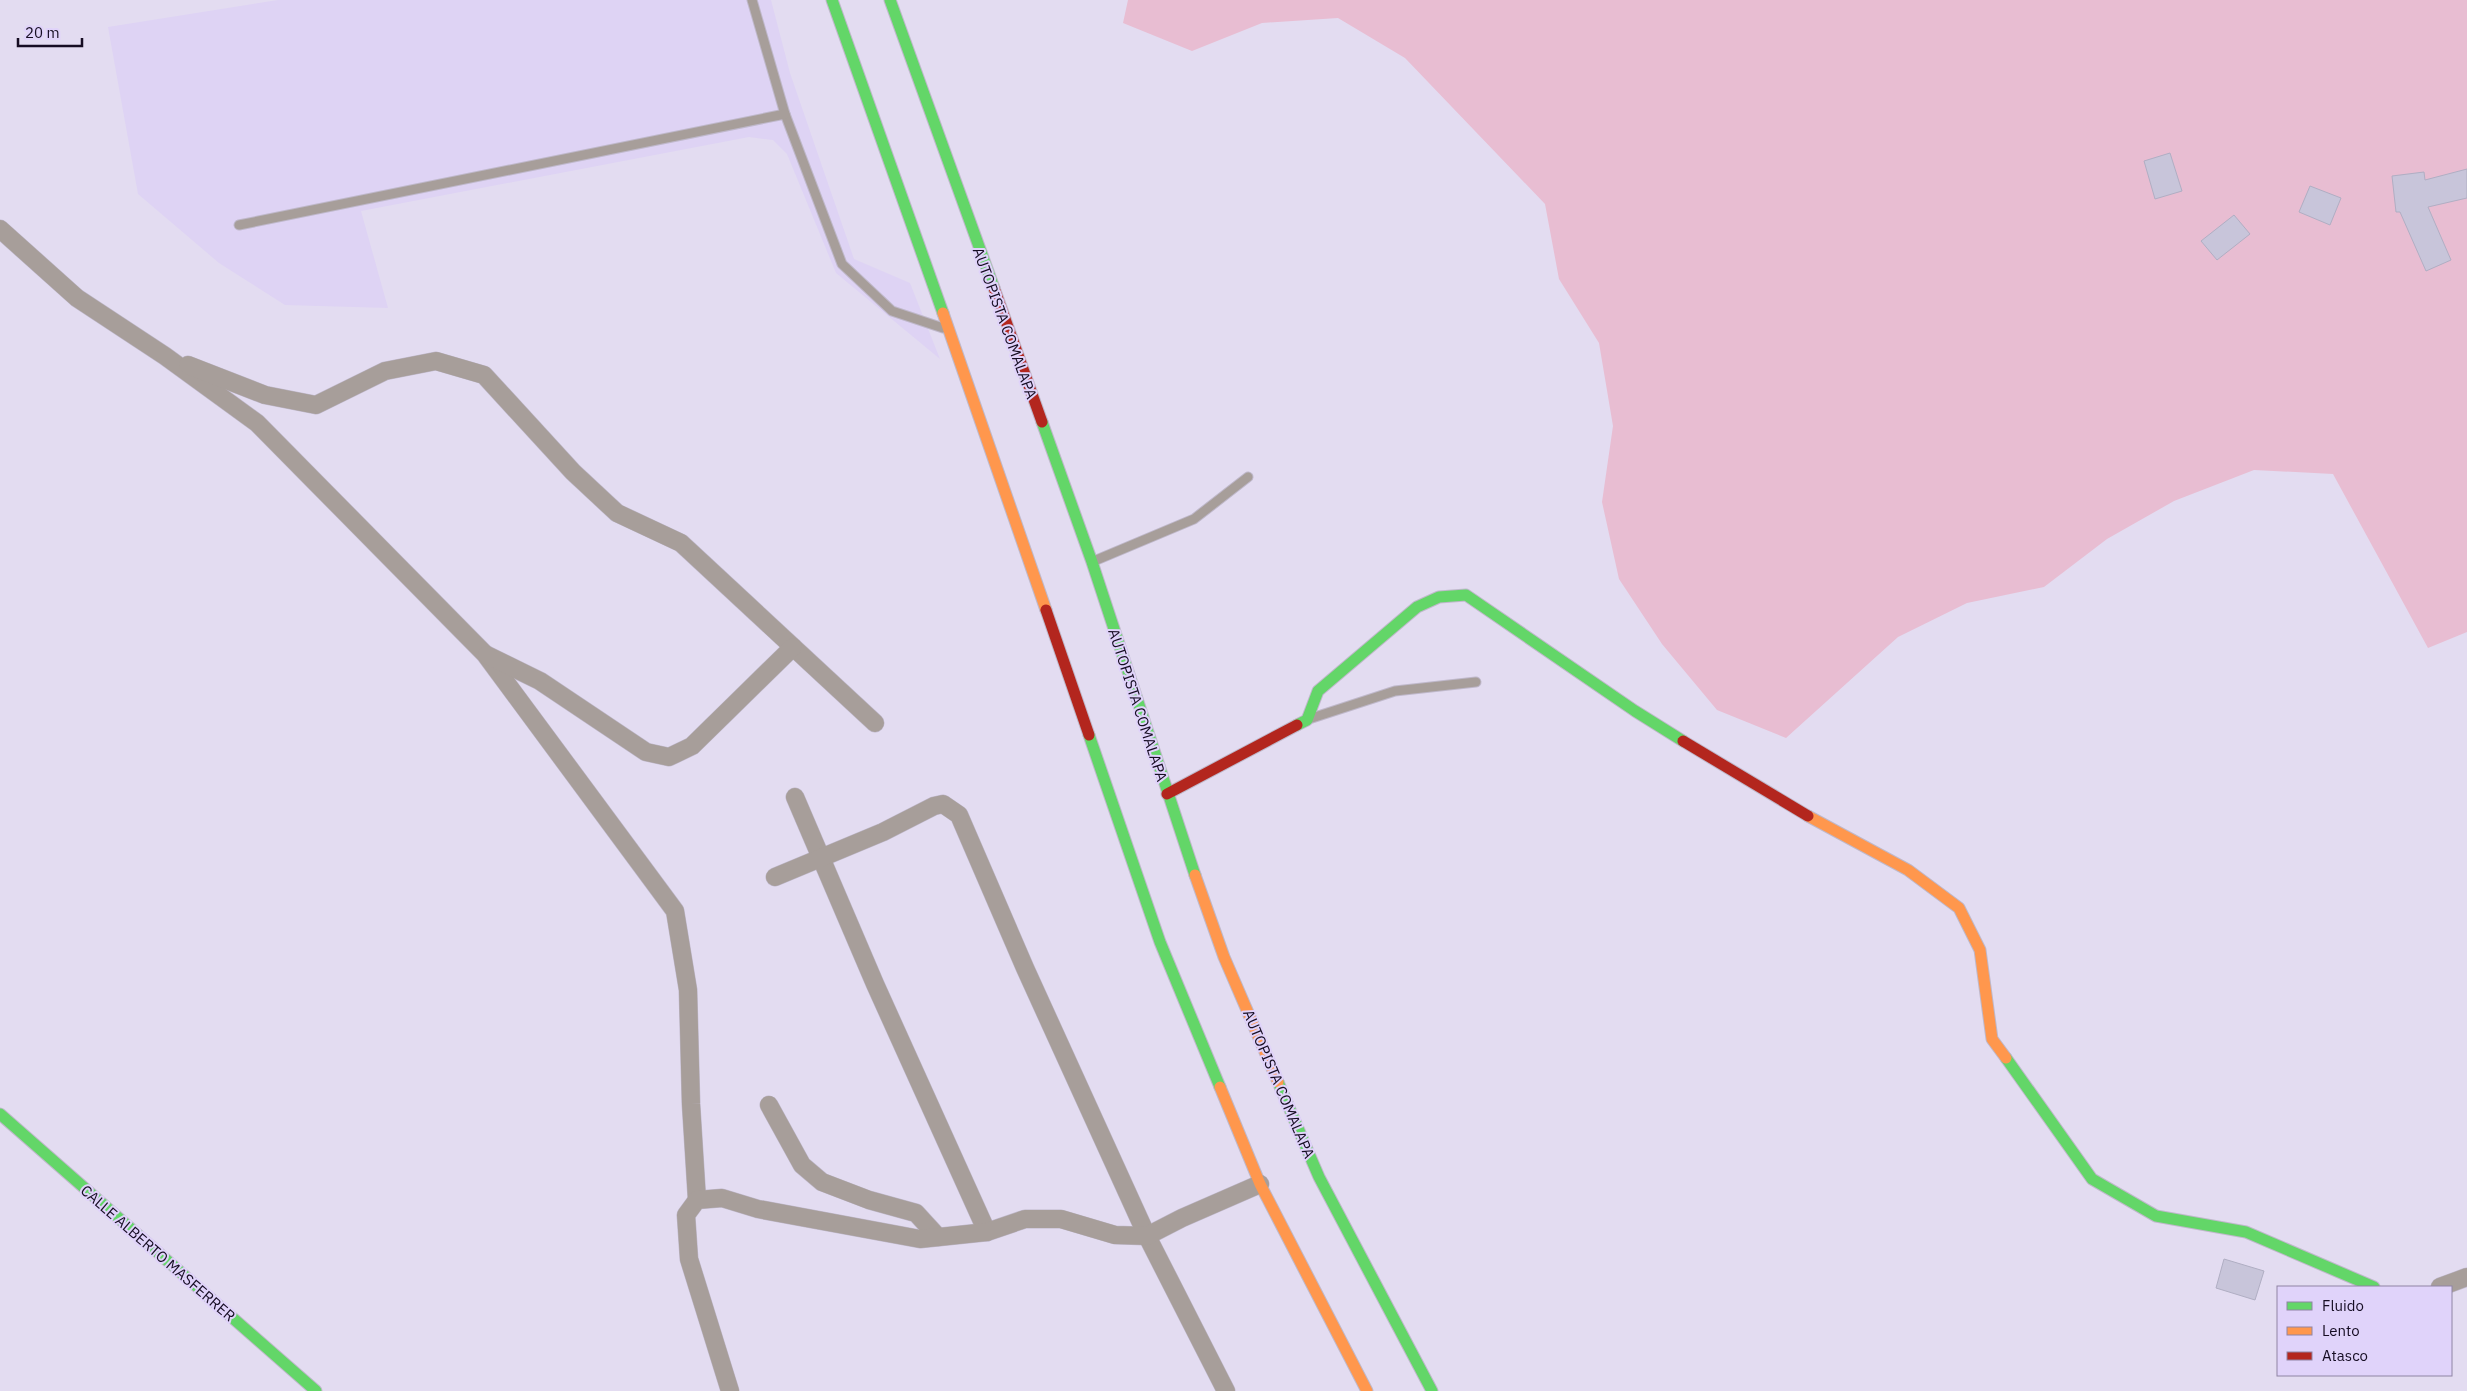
<svg xmlns="http://www.w3.org/2000/svg" width="2467" height="1391" viewBox="0 0 2467 1391" font-family="'IBM Plex Sans',sans-serif">
  <style>
    .built { fill: #ded3f4 }
    .green { fill: #e8bdd2 }
    .building { fill: #c8c5da; stroke: #b0aec3 }
    .lines { fill: none; stroke-linecap: round; stroke-linejoin: round }
    .lane-casing { stroke: #bfb8ca; stroke-width: 11 }
    .street-casing { stroke: #bfb8ca; stroke-width: 19 }
    .fast-casing { stroke: #bfb8ca; stroke-width: 13 }
    .slow-casing { stroke: #bfb8ca; stroke-width: 13 }
    .jam-casing { stroke: #bfb8ca; stroke-width: 13 }
    .lane { stroke: #a79e9a; stroke-width: 9 }
    .street { stroke: #a79e9a; stroke-width: 18 }
    .fast { stroke: #63d668; stroke-width: 11 }
    .slow { stroke: #ff974d; stroke-width: 11 }
    .jam { stroke: #b3261e; stroke-width: 11 }
    .labels { text-anchor: middle; dominant-baseline: central; stroke-width: 4; stroke-linejoin: round; paint-order: stroke }
    .street-label { font-size: 15px; fill: #160d23; stroke: #e0d3fa }
  </style>
  <rect width="100%" height="100%" fill="#e3dcf1"/>
  <polygon class="built" points="278,0 771,0 790,73 854,259 910,283 940,359 836,273 787,154 773,140 749,137 361,211 388,308 285,305 219,263 138,194 108,27"/>
  <polygon class="green" points="1128,0 2467,0 2467,632 2428,648 2333,474 2254,470 2174,501 2107,539 2044,587 1967,603 1898,637 1786,738 1717,710 1662,644 1619,579 1602,502 1613,426 1599,343 1559,279 1545,204 1405,58 1338,18 1262,23 1192,51 1123,23"/>
  <g class="building">
    <polygon points="2170,153 2182,191 2155,199 2144,161"/>
    <polygon points="2467,169 2467,198 2428,207 2451,260 2426,271 2400,212 2396,212 2392,176 2424,172 2425,180"/>
    <polygon points="2310,186 2341,198 2330,225 2299,212"/>
    <polygon points="2234,215 2250,234 2217,260 2201,241"/>
    <polygon points="2224,1259 2264,1271 2255,1300 2216,1288"/>
  </g>
  <g class="lines">
    <defs>
      <g id="lane">
        <polyline points="752,0 785,114 842,264 892,311 943,328"/>
        <polyline points="239,225 785,114"/>
        <polyline points="1094,561 1194,519 1248,477"/>
        <polyline points="1312,718 1395,691 1476,682"/>
      </g>
      <g id="street">
        <polyline points="0,229 77,298 165,356 257,423 485,654 675,911 688,990 691,1104 697,1200"/>
        <polyline points="188,365 265,395 316,405 385,371 436,361 484,375 573,472 617,513 681,543 875,723"/>
        <polyline points="487,655 540,681 646,752 669,757 692,746 793,647"/>
        <polyline points="795,797 875,984 987,1232"/>
        <polyline points="775,877 883,832 934,806 943,804 959,815 1025,968 1147,1236 1226,1391"/>
        <polyline points="769,1105 802,1165 822,1182 869,1200 916,1213 938,1237"/>
        <polyline points="2440,1287 2467,1277"/>
        <polyline points="730,1391 689,1259 686,1215 697,1200 722,1198 758,1209 920,1239 987,1232 1025,1219 1061,1219 1115,1235 1147,1236 1182,1218 1260,1184"/>
      </g>
      <g id="fast">
        <polyline points="832,0 943,313"/>
        <polyline points="890,0 994,288"/>
        <polyline points="1042,422 1092,562 1195,875"/>
        <polyline points="1297,725 1307,720 1318,691 1417,607 1439,597 1466,595 1635,711 1683,741"/>
        <polyline points="1089,735 1160,942 1220,1087"/>
        <polyline points="2006,1058 2092,1179 2156,1216 2246,1232 2374,1287"/>
        <polyline points="1278,1082 1319,1177 1432,1391"/>
        <polyline points="0,1114 316,1391"/>
      </g>
      <g id="slow">
        <polyline points="943,313 1046,610"/>
        <polyline points="1808,816 1908,870 1959,908 1980,950 1992,1039 2006,1058"/>
        <polyline points="1195,875 1224,957 1278,1082"/>
        <polyline points="1220,1087 1260,1184 1367,1391"/>
      </g>
      <g id="jam">
        <polyline points="994,288 1042,422"/>
        <polyline points="1046,610 1089,735"/>
        <polyline points="1683,741 1808,816"/>
        <polyline points="1167,794 1297,725"/>
      </g>
    </defs>
    <use href="#lane" class="lane-casing"/>
    <use href="#street" class="street-casing"/>
    <use href="#fast" class="fast-casing"/>
    <use href="#slow" class="slow-casing"/>
    <use href="#jam" class="jam-casing"/>
    <use href="#lane" class="lane"/>
    <use href="#street" class="street"/>
    <use href="#fast" class="fast"/>
    <use href="#slow" class="slow"/>
    <use href="#jam" class="jam"/>
  </g>
  <g class="labels">
    <g class="street-label">
      <text transform="translate(1005 323) rotate(70)">AUTOPISTA COMALAPA</text>
      <text transform="translate(1138 705) rotate(72)">AUTOPISTA COMALAPA</text>
      <text transform="translate(1279 1084) rotate(67)">AUTOPISTA COMALAPA</text>
      <text transform="translate(158 1253) rotate(41)">CALLE ALBERTO MASFERRER</text>
    </g>
  </g>
  <rect x="2277" y="1286" width="175" height="90" fill="#e0d3fa" stroke="#8f84a4"/>
  <rect x="2287" y="1302" width="25" height="8" fill="#63d668" stroke="#8f84a4"/>
  <text x="2322" y="1311" font-size="15" fill="#160d23">Fluido</text>
  <rect x="2287" y="1327" width="25" height="8" fill="#ff974d" stroke="#8f84a4"/>
  <text x="2322" y="1336" font-size="15" fill="#160d23">Lento</text>
  <rect x="2287" y="1352" width="25" height="8" fill="#b3261e" stroke="#8f84a4"/>
  <text x="2322" y="1361" font-size="15" fill="#160d23">Atasco</text>
  <path d="M18 38v8h64v-8" fill="none" stroke="#160d23" stroke-width="2.5"/>
  <text x="25" y="38" font-size="15" fill="#160d23" stroke="#e0d3fa" stroke-width="4" paint-order="stroke">20 m</text>
</svg>
